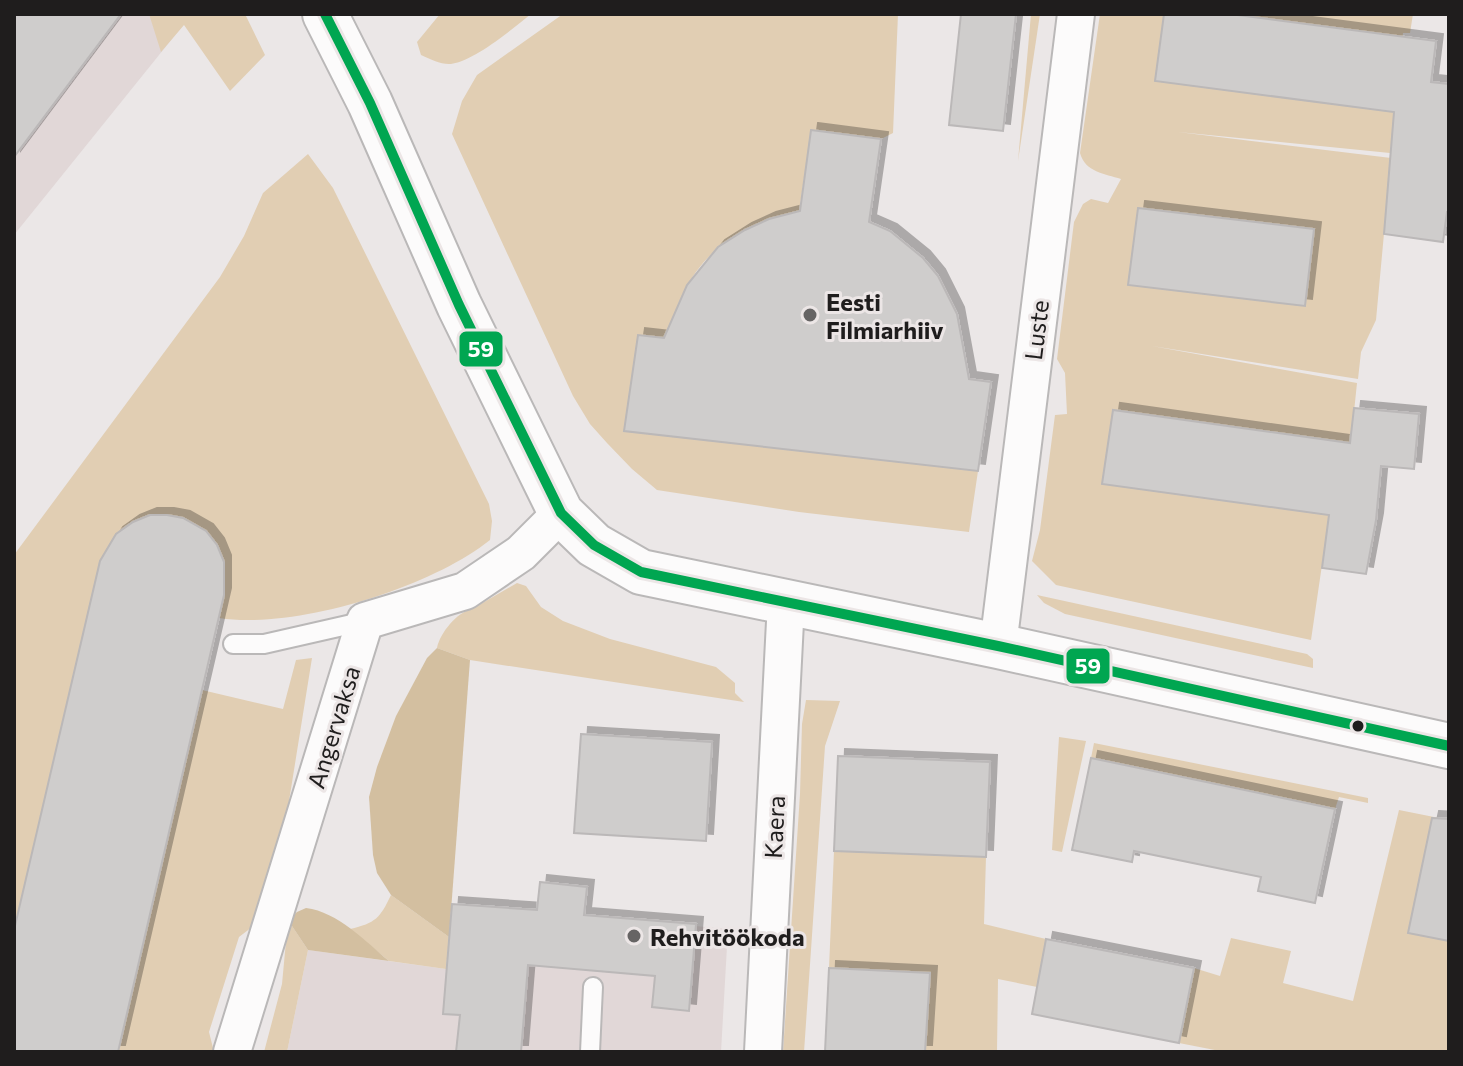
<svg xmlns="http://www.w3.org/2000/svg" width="1463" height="1066" viewBox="0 0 1463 1066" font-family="Commissioner,sans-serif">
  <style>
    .built { fill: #e1d7d7 }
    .green { fill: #e1ceb3; fill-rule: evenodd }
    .forest { fill: #d3bfa0 }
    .building { fill: #cfcdcc; stroke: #bbb8b8; stroke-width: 2; filter: url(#shadow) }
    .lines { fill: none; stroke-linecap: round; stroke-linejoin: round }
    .service-casing { stroke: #bab8b8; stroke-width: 22 }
    .minor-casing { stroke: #bab8b8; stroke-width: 40 }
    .tertiary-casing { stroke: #bab8b8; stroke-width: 48 }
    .service { stroke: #fcfbfb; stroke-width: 18 }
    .minor { stroke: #fcfbfb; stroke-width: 36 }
    .tertiary { stroke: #fcfbfb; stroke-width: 44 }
    .bus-1-casing { stroke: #ece6e6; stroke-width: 16 }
    .bus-1 { stroke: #00a651; stroke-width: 10 }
    .poi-dot { fill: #666464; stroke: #ece6e6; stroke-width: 3 }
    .bus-dot { fill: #1f1d1d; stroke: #ece6e6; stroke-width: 3 }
    .labels { text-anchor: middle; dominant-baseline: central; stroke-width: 6; stroke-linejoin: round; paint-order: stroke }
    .poi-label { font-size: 24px; font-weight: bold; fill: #1f1d1d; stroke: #ece6e6; text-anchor: start }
    .street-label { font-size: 24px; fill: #1f1d1d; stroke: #ece6e6 }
    .line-badge { stroke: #ece6e6; stroke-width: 3 }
    .badge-label { font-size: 22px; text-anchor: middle; font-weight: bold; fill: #fff }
  </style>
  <defs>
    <filter id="shadow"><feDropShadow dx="7" dy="-7" stdDeviation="0" flood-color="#0004"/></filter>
  </defs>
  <rect width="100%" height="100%" fill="#ebe7e7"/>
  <g class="built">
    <polygon points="14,14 179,14 184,24 14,235"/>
    <polygon points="452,904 728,929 721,1052 287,1052 308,950 446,969"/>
  </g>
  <g class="green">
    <polygon points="149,14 245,14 265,55 230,91 184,25 161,52"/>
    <path d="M440,14H531C512,29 476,60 451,64C442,65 430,59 421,55L417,42Z"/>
    <path d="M563,14H898L893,133L881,139L811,130L799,212C728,225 682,267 668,339L638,335L624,430L978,471L969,532L799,512L657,490L632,469L607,443L590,424L573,396L452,134L462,101L477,75Z"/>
    <polygon points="1031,14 1040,14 1018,161"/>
    <path d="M1100,14H1164L1156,81L1332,104L1342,29L1230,14H1413L1410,33H1403L1390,153L1178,132L1391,158L1376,320L1361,352L1358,379L1152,346L1357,383L1345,498L1329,517L1311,640L1056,585L1032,561L1040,530L1055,415L1067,414L1065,373L1057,359L1074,222L1083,204L1091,199L1108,203L1121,179C1105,174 1085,172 1080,153ZM1138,208L1314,229L1305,306L1129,285Z"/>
    <path d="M308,154L333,188L489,504L492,521L490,540C430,588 295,630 219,618L224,595V562L206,531L195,524L167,515H150L133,522L116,534L100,561L14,930V555L220,277L244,236L263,193Z"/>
    <path d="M517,583L526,586L541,607L563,621L610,639L716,667L735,683V693L744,702L470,660L437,648C440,633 457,612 472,609Z"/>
    <polygon points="1037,595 1307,654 1313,659 1313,668 1065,614 1044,603"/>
    <polygon points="312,658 285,826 256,924 239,937 209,1032 214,1052 118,1052 202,690 283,709 296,660"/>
    <polygon points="806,700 840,701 825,746 804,1052 783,1052 800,794 802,724"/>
    <polygon points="1059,737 1086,741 1062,852 1052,850"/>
    <polygon points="1094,743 1368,798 1368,803 1339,797 1335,809 1091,758"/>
    <polygon points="1399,810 1449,820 1449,1052 1225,1052 1179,1043 1194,968 1220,976 1231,938 1291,951 1283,983 1353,1001"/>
    <polygon points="834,851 986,857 984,924 1046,939 1037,987 998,979 997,1052 925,1052 929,973 829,968"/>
    <path d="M391,895L449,937L446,969L389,961L350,929C376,923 380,918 391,895Z"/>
    <polygon points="288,920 308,950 287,1052 264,1052 282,984"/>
  </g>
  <g class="forest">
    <polygon points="437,648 470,660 449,937 391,895 377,873 373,855 369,797 377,767 396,716 427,658"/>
    <path d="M306,908C338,912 365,941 389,961L308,950L288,920L297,912Z"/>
  </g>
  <g class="building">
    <polygon points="14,14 121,14 14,157"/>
    <polygon points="961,14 1016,14 1003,131 949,125"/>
    <polygon points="1164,14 1230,14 1436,41 1431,82 1449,84 1449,212 1447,212 1443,242 1384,234 1394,112 1155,81"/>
    <polygon points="811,130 881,139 869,222 890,231 923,258 938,276 957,314 969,379 991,382 978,471 624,431 638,335 664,338 687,285 718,247 745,230 769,219 800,211"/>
    <polygon points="1138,208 1314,229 1305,306 1128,285"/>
    <polygon points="1354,408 1419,414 1414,469 1381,466 1376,520 1366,574 1322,568 1329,515 1102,484 1113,410 1350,443"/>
    <polygon points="150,515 167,515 183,518 206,531 217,545 224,562 224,595 118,1052 14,1052 14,930 100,561 116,534 133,522"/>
    <polygon points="581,734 712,742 706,841 574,833"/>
    <polygon points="838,756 990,762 986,857 834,851"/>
    <polygon points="1091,758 1335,809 1315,903 1258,891 1261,877 1134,851 1132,862 1072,850"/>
    <polygon points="1432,818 1449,819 1449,941 1408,933"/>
    <polygon points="540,882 587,887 584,915 696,924 689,1011 652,1007 655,976 528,965 521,1052 456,1052 460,1015 443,1014 452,904 537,910"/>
    <polygon points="1046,939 1194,968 1179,1043 1032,1014"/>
    <polygon points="829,968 930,973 925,1052 825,1052"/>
  </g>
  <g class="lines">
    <defs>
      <g id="service">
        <polyline points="233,644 264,644 365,621"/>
        <polyline points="590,1052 593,987"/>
      </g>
      <g id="minor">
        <polyline points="998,646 1076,14"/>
        <polyline points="232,1052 365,621 465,591 521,553 561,513"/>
        <polyline points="763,1052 786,602"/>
      </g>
      <polyline id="tertiary" points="325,14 370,103 459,305 561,513 594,545 641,572 998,646 1449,746"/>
    </defs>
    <use href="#service" class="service-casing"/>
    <use href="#minor" class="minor-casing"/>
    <use href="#tertiary" class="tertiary-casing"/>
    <use href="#service" class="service"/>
    <use href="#minor" class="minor"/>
    <use href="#tertiary" class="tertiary"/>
    <defs>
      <polyline id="bus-1" points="325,14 370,103 459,305 561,513 594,545 641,572 998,646 1449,746"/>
    </defs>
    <use href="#bus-1" class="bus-1-casing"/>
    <use href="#bus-1" class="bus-1"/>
  </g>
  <g class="poi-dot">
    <circle cx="810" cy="315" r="8"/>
    <circle cx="634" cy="936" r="8"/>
  </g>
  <circle class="bus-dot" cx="1358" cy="726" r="7"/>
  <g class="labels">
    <g class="poi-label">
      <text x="826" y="301">Eesti<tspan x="826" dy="28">Filmiarhiiv</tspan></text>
      <text x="650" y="936">Rehvitöökoda</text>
    </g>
    <g class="street-label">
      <text transform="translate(1036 330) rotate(-83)">Luste</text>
      <text transform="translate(333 727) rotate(-73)">Angervaksa</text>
      <text transform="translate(774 827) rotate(-87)">Kaera</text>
    </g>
  </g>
  <g class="line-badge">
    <rect x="458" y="330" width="46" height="38" rx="8" fill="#00a651"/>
    <rect x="1065" y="647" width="46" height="38" rx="8" fill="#00a651"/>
  </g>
  <g class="badge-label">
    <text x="481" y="357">59</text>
    <text x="1088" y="674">59</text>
  </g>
  <rect width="1463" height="1066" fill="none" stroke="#1f1d1d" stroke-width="32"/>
</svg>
